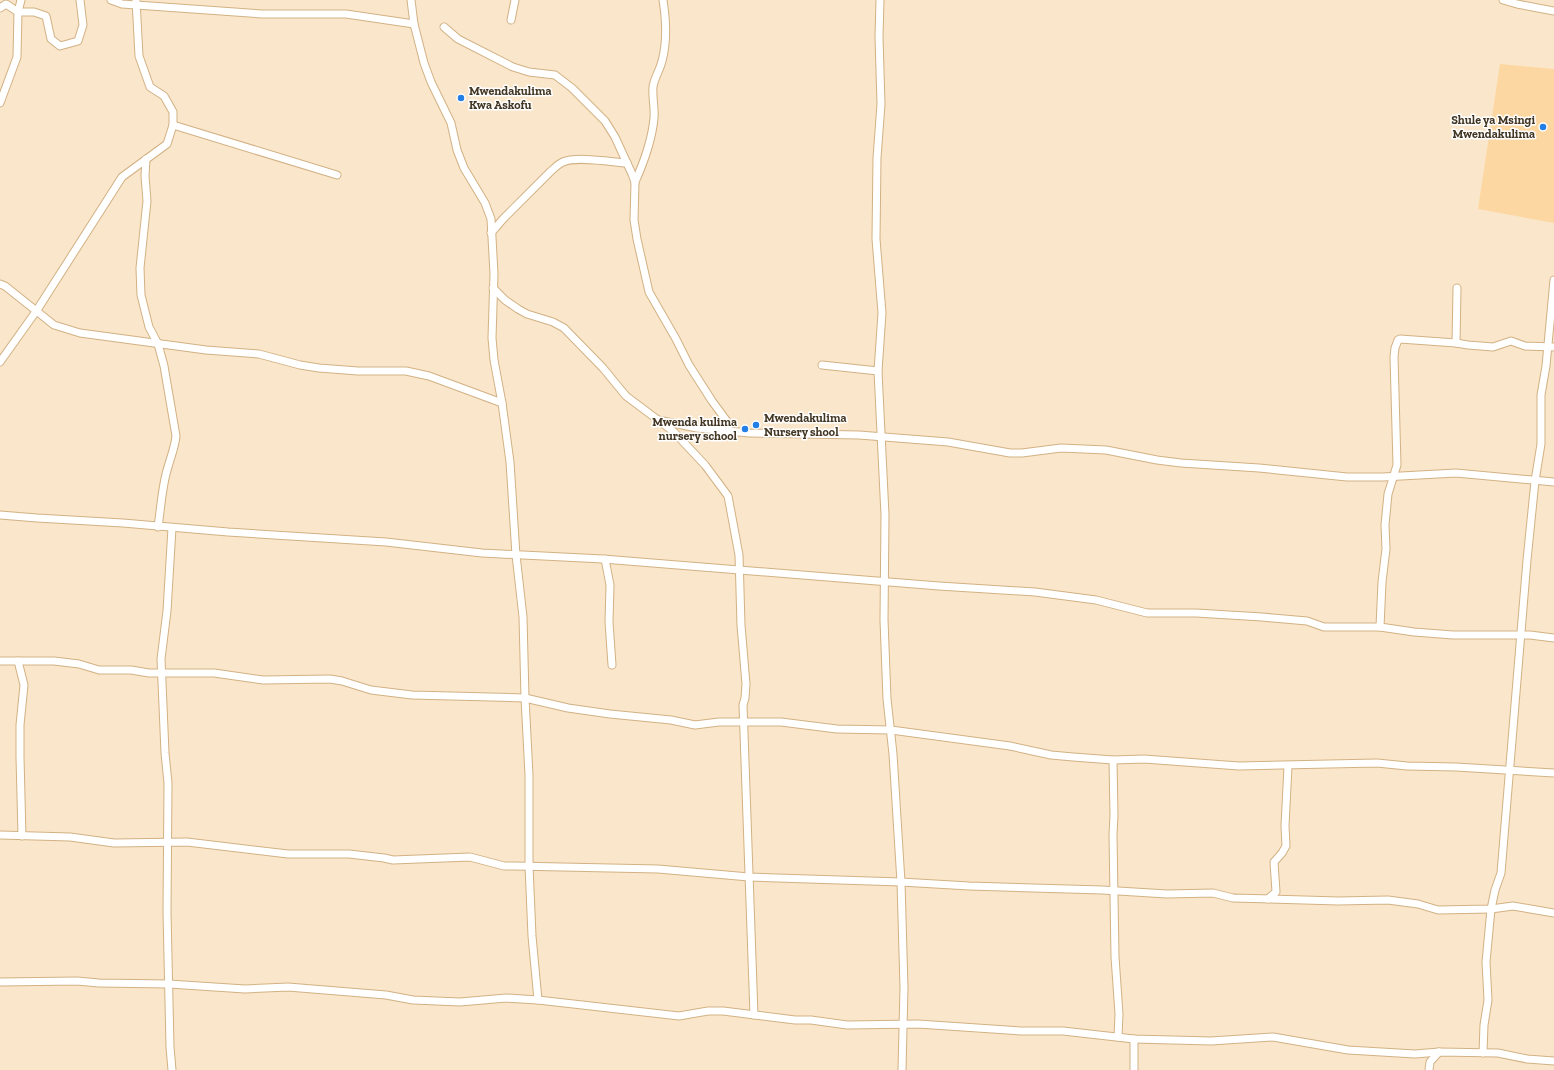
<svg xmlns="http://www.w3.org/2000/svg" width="1554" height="1070" viewBox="0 0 1554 1070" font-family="'Zilla Slab',serif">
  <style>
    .built { fill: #fdd7a1 }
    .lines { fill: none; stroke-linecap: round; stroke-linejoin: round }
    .minor-casing { stroke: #d2b184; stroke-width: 9 }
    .minor { stroke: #fff; stroke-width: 7 }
    .poi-dot { fill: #237ee8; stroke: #fff; stroke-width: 1.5 }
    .labels { text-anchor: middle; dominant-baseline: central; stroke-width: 3; stroke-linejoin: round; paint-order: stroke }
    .poi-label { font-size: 12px; font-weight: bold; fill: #433623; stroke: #fff; text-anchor: start }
  </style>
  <rect width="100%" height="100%" fill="#fae6ca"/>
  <polygon class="built" points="1500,64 1554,69 1554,223 1478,209"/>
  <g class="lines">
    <defs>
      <g id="minor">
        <polyline points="111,0 122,4 262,14 346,14 414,24"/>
        <polyline points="411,0 414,24 424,63 431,82 451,123 457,150 464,168 485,203 491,219 494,274 492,338 494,360 502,403 510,462 516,555 523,617 525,698 529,775 529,866 532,936 538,1000"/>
        <polyline points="880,0 879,37 881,104 877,158 876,239 882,313 878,371 879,392 885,515 884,620 887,699 893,754 901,882 904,988 902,1070"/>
        <polyline points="1503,0 1517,4 1554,11"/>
        <polyline points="0,8 6,4 18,12 34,12 46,16 51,39 60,46 78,41 83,25 80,0"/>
        <polyline points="511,20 515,0"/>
        <polyline points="444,27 458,39 513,67 529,72 555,75 572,88 605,121 615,137 632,174 635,182 634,220 637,239 649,292 676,339 689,365 712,401 729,424 727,431"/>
        <polyline points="0,103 17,57 18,12 21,0"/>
        <polyline points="173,125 337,175"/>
        <path d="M146,159L145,176L147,201L140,268L141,295L149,327L158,344L164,366L176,436C175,447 171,456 168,467C162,485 161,507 158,527"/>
        <path d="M635,182C644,162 652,140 654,118C655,108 652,97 653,87C654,78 660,70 662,61C667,43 666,19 663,0"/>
        <path d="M491,233L503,219L551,171C555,168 558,164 563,162C577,156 611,162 627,163"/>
        <polyline points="0,284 5,286 54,325 80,333 206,350 259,354 300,365 319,368 358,371 406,371 429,376 502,403"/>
        <polyline points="493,288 505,300 518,309 527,314 553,322 564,328 603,368 626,396 674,432 705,465 728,496 739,555 741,625 746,684 745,698 743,705 754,1015"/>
        <polyline points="1457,288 1456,343 1468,345 1493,347 1511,341 1525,346 1554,347"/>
        <polyline points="0,362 37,310 122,177 167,144 173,125 173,112 164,96 150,87 139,56 136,0"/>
        <polyline points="822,365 878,371"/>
        <polyline points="658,420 697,428 749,433 859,435 948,442 1010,453 1022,453 1061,448 1106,450 1157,460 1181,463 1259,468 1347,477 1383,477 1456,473 1554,482"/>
        <polyline points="0,515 37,518 123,523 228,532 386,542 482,553 603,559 939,586 1035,592 1096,600 1147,613 1196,613 1262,617 1307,621 1324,627 1380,627 1414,632 1453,635 1530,635 1554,638"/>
        <polyline points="605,559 610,585 609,622 612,665"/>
        <polyline points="1380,627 1382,582 1386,549 1385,525 1388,494 1397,465 1394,357 1395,348 1398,340 1400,339 1456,343"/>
        <polyline points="0,661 54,661 79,664 99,670 131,670 149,673 214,673 263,680 330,679 342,681 371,690 412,695 525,698 568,708 610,714 671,720 695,725 719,722 781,722 837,729 891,730 1010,746 1051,755 1073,757 1113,760 1144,759 1239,766 1377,763 1407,766 1456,767 1554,773"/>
        <polyline points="18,661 24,685 20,725 20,757 22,836"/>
        <polyline points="1113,760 1114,815 1113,835 1115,957 1119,1014 1118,1037"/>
        <polyline points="0,835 70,837 114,843 187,842 288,854 349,854 384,858 393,860 470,857 504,866 514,866 658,869 749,877 901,882 969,886 1102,890 1167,894 1213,893 1233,898 1338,901 1388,900 1418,904 1438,910 1491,909 1513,906 1554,913"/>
        <polyline points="1268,899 1276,892 1274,862 1282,853 1286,846 1285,826 1288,766"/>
        <polyline points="0,982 77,981 99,983 169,984 245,989 288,987 386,995 413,1000 460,1002 506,998 538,1000 679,1016 708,1011 723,1011 795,1020 811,1020 847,1025 918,1024 1021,1031 1063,1031 1134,1039 1211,1041 1273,1037 1348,1050 1415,1054 1439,1052 1498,1053 1527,1059 1554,1061"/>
        <polyline points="1134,1039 1134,1070"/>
        <polyline points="1483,1053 1484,1025 1488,1000 1486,962 1491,909 1495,890 1501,873 1527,560 1535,481 1541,444 1541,395 1546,366 1554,280"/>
        <polyline points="172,1070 170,1047 167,912 168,783 165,753 161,659 167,611 172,528"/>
        <polyline points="1429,1070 1430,1062 1439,1052"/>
      </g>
    </defs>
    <use href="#minor" class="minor-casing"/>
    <use href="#minor" class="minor"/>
  </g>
  <g class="poi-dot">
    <circle cx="461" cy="98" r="4"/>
    <circle cx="1543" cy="127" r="4"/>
    <circle cx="756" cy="425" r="4"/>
    <circle cx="745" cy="429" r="4"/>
  </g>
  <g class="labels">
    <g class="poi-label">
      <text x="469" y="91">Mwendakulima<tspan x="469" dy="14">Kwa Askofu</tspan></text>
      <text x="1535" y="120" text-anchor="end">Shule ya Msingi<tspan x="1535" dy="14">Mwendakulima</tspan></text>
      <text x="764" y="418">Mwendakulima<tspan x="764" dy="14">Nursery shool</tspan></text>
      <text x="737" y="422" text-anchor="end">Mwenda kulima<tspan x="737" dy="14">nursery school</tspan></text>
    </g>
  </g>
</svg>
